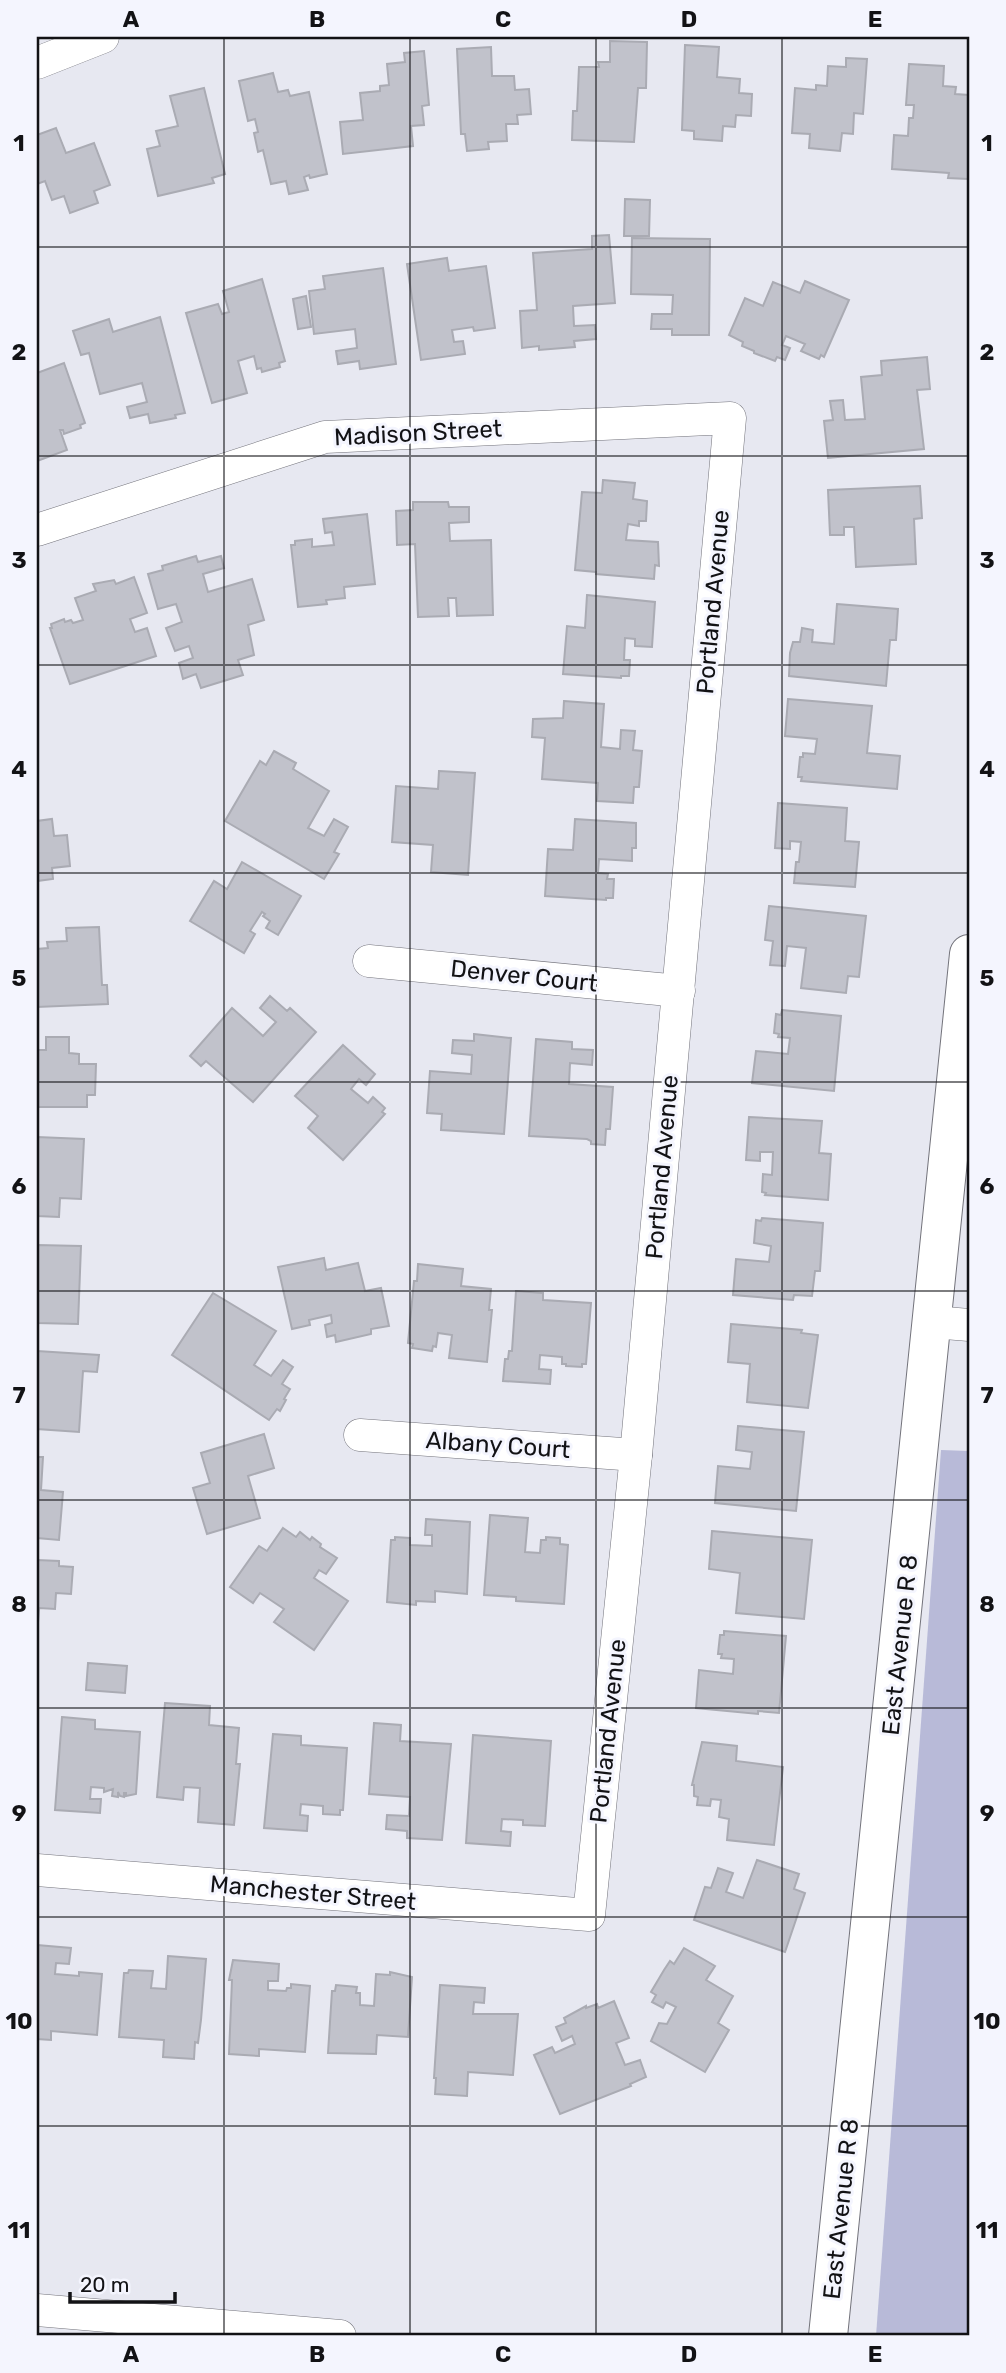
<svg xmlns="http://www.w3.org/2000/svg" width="1006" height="2373" viewBox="0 0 1006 2373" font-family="Rubik,sans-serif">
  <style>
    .green { fill: #b8bad8 }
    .building { fill: #c1c2cb; stroke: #aaabb3; stroke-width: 2 }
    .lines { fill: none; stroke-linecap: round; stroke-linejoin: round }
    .street-casing { stroke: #73737b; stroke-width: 33 }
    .secondary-casing { stroke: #73737b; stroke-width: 40 }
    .street { stroke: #fff; stroke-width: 32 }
    .secondary { stroke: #fff; stroke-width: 38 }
    .grid { fill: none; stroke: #121215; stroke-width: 2; stroke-opacity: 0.55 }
    .labels { text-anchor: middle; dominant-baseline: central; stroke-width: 6; stroke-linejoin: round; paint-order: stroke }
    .street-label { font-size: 24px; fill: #121215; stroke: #f4f5fe }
    .neatline { fill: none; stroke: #121215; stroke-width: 2.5 }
    .grid-label { font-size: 23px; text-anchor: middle; font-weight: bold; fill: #121215 }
  </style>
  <rect width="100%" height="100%" fill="#e7e8f1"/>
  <polygon class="green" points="941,1450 969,1451 969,2336 876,2336"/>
  <g class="building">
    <polygon points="610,41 647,42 646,88 638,88 634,142 572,140 573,111 577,111 579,67 599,67 598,62 610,62"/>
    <polygon points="685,45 719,47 717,77 740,79 739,93 752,94 751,116 736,115 735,127 723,126 722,141 694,139 694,131 682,130"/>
    <polygon points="491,47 492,76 514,76 515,90 529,89 531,114 517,115 518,124 506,124 507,141 488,142 489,149 467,151 465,134 461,134 457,49"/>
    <polygon points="424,51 429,105 422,106 424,125 411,126 413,146 343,154 340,122 363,120 360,93 380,91 380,86 389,85 387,64 405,62 404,53"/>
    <polygon points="846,58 867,59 863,114 854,113 853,134 842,133 840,151 809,148 810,134 792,133 795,88 816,90 816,85 827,86 828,66 846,67"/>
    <polygon points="909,64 944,66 943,86 956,87 955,94 969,95 968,179 948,178 949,173 892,169 894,135 908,136 909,118 913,118 914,105 906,105"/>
    <polygon points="273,73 278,92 288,90 290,96 309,92 327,174 310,178 309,175 304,177 308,190 289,194 286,181 271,184 263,150 258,152 254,133 258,132 255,119 248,121 239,81"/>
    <polygon points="204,88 225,174 212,178 214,183 158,196 147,149 160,146 156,131 178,126 170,96"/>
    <polygon points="56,128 66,153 94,143 110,185 94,191 98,203 70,213 64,196 52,200 45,181 37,184 37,135"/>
    <polygon points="625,199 650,200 649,236 624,236"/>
    <polygon points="609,235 615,303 573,306 574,326 595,325 596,339 574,341 575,347 539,350 539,346 522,348 520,311 537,310 533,253 592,249 592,236"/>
    <polygon points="632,238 710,239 709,335 672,335 672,329 651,329 652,314 672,314 673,295 631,294"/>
    <polygon points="447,258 449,271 486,266 495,328 474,331 473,327 452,330 454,342 463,341 465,354 421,360 407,264"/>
    <polygon points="383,268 396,364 360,369 359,361 338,364 336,351 357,348 355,329 314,334 309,291 325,289 323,276"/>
    <polygon points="262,279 285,361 279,363 280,367 262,372 261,368 257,369 254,356 238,361 247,393 212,403 186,313 218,304 222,314 229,312 223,291"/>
    <polygon points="805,281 849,300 824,357 821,355 819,359 801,351 805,344 786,336 782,345 790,348 785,360 777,357 775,361 754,353 754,351 742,346 743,342 729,335 745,298 763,306 773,282 800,293"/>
    <polygon points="306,296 311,327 298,329 293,299"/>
    <polygon points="160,317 185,413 175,415 176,418 150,423 148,414 130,418 127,407 147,402 142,383 100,394 89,353 81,355 73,331 109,319 113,332"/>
    <polygon points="927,357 930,389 917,390 924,449 828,458 824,421 833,420 830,401 843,400 845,420 865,419 861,377 882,375 881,361"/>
    <polygon points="64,363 85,423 80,425 81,428 64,434 63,430 60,430 67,450 37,461 37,373"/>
    <polygon points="603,480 635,483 633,499 647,501 646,521 639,521 639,526 628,524 626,540 658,542 659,566 655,565 654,579 596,574 596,572 575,570 582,492 602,493"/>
    <polygon points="920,486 922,518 914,519 916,564 856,567 854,527 844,527 844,535 830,535 828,490"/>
    <polygon points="413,502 448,502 449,507 469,507 469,522 449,523 450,541 491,540 493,615 457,616 456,598 448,598 449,616 418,617 415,544 397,545 396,511 413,510"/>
    <polygon points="367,514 375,584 344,587 345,598 326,600 327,604 298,607 291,545 295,545 295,541 312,539 312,547 334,545 332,532 325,533 323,519"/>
    <polygon points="196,556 198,562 221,556 224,568 203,574 208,592 252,579 264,620 248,625 254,655 238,660 243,675 201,688 196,674 183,679 179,663 193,658 189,646 175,651 166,628 182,622 176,604 158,609 148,574 163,570 162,566"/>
    <polygon points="134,577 147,613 130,619 135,632 147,628 156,656 70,684 50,628 52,628 51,624 64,619 65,622 71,620 73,623 83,620 75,598 96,591 93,584 114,580 116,584"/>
    <polygon points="587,595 655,602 652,647 635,646 635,639 625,638 624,660 630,660 629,676 621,676 621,678 563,674 567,626 585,628"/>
    <polygon points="837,604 898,609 896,640 890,640 886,686 789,676 790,653 793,642 800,642 802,628 813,630 812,642 834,644"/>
    <polygon points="788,699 872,706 867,753 900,756 897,789 801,781 802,777 798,777 800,757 803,757 803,753 815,754 817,739 785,736"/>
    <polygon points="564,701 604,704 601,747 620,749 621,730 635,731 633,750 642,751 639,787 634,787 633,803 597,801 598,783 542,779 545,738 532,737 533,719 563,718"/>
    <polygon points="274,751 296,763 293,769 329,791 308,828 324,836 334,819 348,827 334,852 339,854 324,879 225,821 260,761 266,765"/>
    <polygon points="439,771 475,773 468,875 431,872 433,845 392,842 396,786 438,789"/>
    <polygon points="778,803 847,808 845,841 859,842 855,887 794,883 796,862 799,862 801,842 790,841 790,849 775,848"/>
    <polygon points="52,819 54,836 67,835 70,866 52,868 53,879 37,881 37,821"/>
    <polygon points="575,819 636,823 636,848 632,848 632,861 599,859 598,873 608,874 607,879 614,879 613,898 606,898 606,900 545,896 548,849 573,850"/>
    <polygon points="242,862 301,896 278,935 266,928 270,921 263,916 265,914 262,912 250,931 255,934 244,953 190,921 214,881 227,889"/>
    <polygon points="769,906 866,916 859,977 848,976 846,993 801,988 806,948 787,946 785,966 770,965 773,941 765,940"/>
    <polygon points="99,927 102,985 107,985 108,1004 37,1007 37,949 48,948 47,942 67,941 66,928"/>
    <polygon points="270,996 287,1011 290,1008 316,1032 253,1102 206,1061 201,1066 190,1056 232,1008 263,1036 276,1022 260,1008"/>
    <polygon points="782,1010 841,1016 834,1091 752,1083 756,1051 788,1054 790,1038 778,1037 779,1034 774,1033 776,1014 781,1015"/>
    <polygon points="474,1034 511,1038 504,1134 441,1130 442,1114 427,1113 430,1071 471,1074 472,1055 452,1053 453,1040 474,1041"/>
    <polygon points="46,1037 69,1037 69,1053 79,1054 79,1064 96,1064 95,1095 87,1095 87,1107 37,1107 37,1050 46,1050"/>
    <polygon points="536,1039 572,1042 572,1049 593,1050 592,1065 570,1063 569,1084 613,1087 610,1129 606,1129 605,1145 591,1144 591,1141 587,1139 529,1136"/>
    <polygon points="343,1045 375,1074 366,1085 359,1079 351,1089 368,1103 373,1097 385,1108 382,1112 385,1114 343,1160 308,1128 318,1116 295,1096"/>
    <polygon points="749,1117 822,1121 819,1153 831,1154 828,1200 765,1195 766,1193 762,1192 763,1174 772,1175 773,1152 760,1152 760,1161 746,1160"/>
    <polygon points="37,1137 84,1139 81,1199 60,1198 59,1217 37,1216"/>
    <polygon points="762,1218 823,1223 820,1271 815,1271 812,1296 794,1295 793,1300 733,1295 736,1259 769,1262 771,1246 754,1243 756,1220 761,1221"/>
    <polygon points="37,1245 81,1246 78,1324 37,1323"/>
    <polygon points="324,1258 326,1270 358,1263 365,1291 381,1288 389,1326 371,1329 371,1334 336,1342 335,1335 327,1337 325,1325 332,1323 331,1315 309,1320 310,1325 292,1329 278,1267"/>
    <polygon points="418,1264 463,1269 461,1286 491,1289 489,1310 492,1310 487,1362 449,1358 452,1335 438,1333 436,1347 433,1346 432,1351 412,1348 413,1344 408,1343 414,1281 417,1281"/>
    <polygon points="516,1291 543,1293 543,1300 591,1303 586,1364 582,1364 582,1367 566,1366 566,1364 562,1364 562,1357 540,1355 539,1369 551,1370 550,1384 503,1381 505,1359 508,1359 509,1351 512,1351"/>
    <polygon points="213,1293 276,1331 254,1365 271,1376 283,1360 293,1367 282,1384 290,1389 284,1399 286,1400 280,1411 277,1409 269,1420 172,1355"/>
    <polygon points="731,1324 802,1330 801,1333 818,1335 808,1408 747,1402 750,1364 728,1362"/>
    <polygon points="37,1351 99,1355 97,1372 83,1371 79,1432 37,1429"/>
    <polygon points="738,1426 804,1432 796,1511 715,1503 718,1466 750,1469 752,1452 736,1450"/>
    <polygon points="264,1434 274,1468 248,1476 260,1518 207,1534 193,1488 210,1483 201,1453"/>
    <polygon points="37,1457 43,1457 41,1490 63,1492 59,1540 37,1538"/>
    <polygon points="490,1515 528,1518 525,1552 540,1553 541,1540 546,1540 546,1537 560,1538 560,1544 568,1545 564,1604 516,1601 516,1597 484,1595"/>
    <polygon points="426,1519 470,1522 467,1594 435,1591 435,1602 416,1601 416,1605 387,1602 391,1540 395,1540 395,1537 410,1538 410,1545 432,1546 432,1535 425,1535"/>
    <polygon points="283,1528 296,1537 300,1532 310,1540 312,1537 321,1544 320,1547 337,1558 326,1574 319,1570 314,1578 348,1601 314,1650 274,1622 284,1609 260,1593 253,1603 230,1587 259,1546 267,1551"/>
    <polygon points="712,1531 812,1540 804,1619 736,1613 740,1573 709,1569"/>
    <polygon points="37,1560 59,1561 59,1566 73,1567 71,1594 56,1593 55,1609 39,1608 37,1637"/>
    <polygon points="724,1631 786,1636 779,1713 758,1711 758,1714 696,1708 699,1670 733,1674 734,1659 721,1658 722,1654 718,1654 720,1635 724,1635"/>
    <polygon points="88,1663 127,1666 125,1693 86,1690"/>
    <polygon points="165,1703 210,1706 209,1725 239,1728 236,1764 240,1764 234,1825 198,1822 200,1788 184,1787 183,1800 157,1797"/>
    <polygon points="62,1717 95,1720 95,1729 140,1732 136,1794 126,1796 126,1793 124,1793 124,1797 120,1796 118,1792 118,1797 112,1796 113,1789 104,1792 104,1788 91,1787 90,1799 101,1799 100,1813 55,1810"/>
    <polygon points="374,1723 401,1725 400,1741 451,1744 442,1840 407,1838 407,1831 386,1829 387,1815 409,1816 410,1797 369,1794"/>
    <polygon points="273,1734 301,1736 301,1745 347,1748 343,1810 340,1810 340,1815 323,1814 323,1806 301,1804 300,1815 308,1816 307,1831 264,1828"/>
    <polygon points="473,1735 551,1741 545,1826 523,1825 523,1820 502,1819 501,1831 511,1832 510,1846 466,1843"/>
    <polygon points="702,1742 737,1746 736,1761 783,1767 774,1845 727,1840 729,1819 719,1817 721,1800 711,1799 710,1806 697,1805 698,1797 694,1796 694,1785 692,1785"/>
    <polygon points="757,1860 799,1874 794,1889 805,1893 785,1952 694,1920 705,1887 711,1888 718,1868 733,1873 726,1892 743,1898"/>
    <polygon points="37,1945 71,1948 69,1964 56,1963 55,1974 79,1976 79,1972 102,1974 97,2035 51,2031 51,2040 37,2039"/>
    <polygon points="684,1948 715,1966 706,1980 733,1996 718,2023 729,2030 705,2072 651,2041 659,2023 667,2024 676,2007 666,2002 663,2008 652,2002 656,1995 651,1992 664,1970 670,1961 674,1964"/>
    <polygon points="168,1956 206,1959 201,2020 198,2043 195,2042 194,2059 163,2057 164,2040 119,2037 124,1973 128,1973 129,1970 153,1971 151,1988 166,1989"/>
    <polygon points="233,1960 279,1964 278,1981 268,1981 268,1990 286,1991 287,1988 291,1988 291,1984 310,1986 305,2052 259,2049 259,2056 229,2054 232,1980 229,1980"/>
    <polygon points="390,1972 412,1977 408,2037 377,2035 376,2054 328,2053 332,1991 335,1991 336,1985 357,1987 356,1993 360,1993 360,2005 374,2006 376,1974 390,1975"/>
    <polygon points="440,1985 485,1988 484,2003 474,2002 473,2014 518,2014 513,2075 468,2072 467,2096 435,2094 436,2078 434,2078"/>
    <polygon points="614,2001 629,2038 616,2043 625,2065 640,2060 646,2077 630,2084 631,2086 560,2114 534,2055 552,2047 555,2053 575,2044 572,2036 562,2041 556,2027 566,2023 564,2018 586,2006 586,2008 597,2004 598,2008"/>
  </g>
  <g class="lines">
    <defs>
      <g id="street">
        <polyline points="37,63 103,37"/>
        <polyline points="37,530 325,437 730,418 636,1455 589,1915 37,1870"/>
        <polyline points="369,961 679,991"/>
        <polyline points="933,1322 969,1325"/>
        <polyline points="360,1435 636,1455"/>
        <polyline points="37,2310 340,2336"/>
      </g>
      <polyline id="secondary" points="828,2336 969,954"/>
    </defs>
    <use href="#street" class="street-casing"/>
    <use href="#secondary" class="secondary-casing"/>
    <use href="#street" class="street"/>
    <use href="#secondary" class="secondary"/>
  </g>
  <path class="grid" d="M224,37V2336M410,37V2336M596,37V2336M782,37V2336M37,247H969M37,456H969M37,665H969M37,873H969M37,1082H969M37,1291H969M37,1500H969M37,1708H969M37,1917H969M37,2126H969"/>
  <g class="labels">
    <g class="street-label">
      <text transform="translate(418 433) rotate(-3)">Madison Street</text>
      <text transform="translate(713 602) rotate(-85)">Portland Avenue</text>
      <text transform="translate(524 976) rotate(6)">Denver Court</text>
      <text transform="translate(662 1167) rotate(-85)">Portland Avenue</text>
      <text transform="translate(498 1445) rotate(4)">Albany Court</text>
      <text transform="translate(900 1645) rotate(-84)">East Avenue R 8</text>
      <text transform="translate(608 1731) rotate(-84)">Portland Avenue</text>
      <text transform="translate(313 1893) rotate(5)">Manchester Street</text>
      <text transform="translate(841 2209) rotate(-84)">East Avenue R 8</text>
    </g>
  </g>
  <rect width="1006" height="2373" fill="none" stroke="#f4f5fe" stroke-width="77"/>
  <path d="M70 2292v10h105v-10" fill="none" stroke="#121215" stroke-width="3.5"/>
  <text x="80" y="2292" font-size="21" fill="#121215" stroke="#f4f5fe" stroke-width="5" paint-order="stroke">20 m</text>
  <rect x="38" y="38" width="930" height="2296" class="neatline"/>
  <g class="grid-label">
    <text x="131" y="27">A</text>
    <text x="317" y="27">B</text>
    <text x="503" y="27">C</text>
    <text x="689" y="27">D</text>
    <text x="875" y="27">E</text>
    <text x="19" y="151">1</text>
    <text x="987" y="151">1</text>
    <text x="19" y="360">2</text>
    <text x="987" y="360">2</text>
    <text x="19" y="568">3</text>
    <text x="987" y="568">3</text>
    <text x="19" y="777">4</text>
    <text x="987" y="777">4</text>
    <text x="19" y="986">5</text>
    <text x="987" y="986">5</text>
    <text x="19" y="1194">6</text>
    <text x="987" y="1194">6</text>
    <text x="19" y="1403">7</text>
    <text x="987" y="1403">7</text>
    <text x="19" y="1612">8</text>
    <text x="987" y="1612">8</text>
    <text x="19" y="1821">9</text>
    <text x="987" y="1821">9</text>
    <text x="19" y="2029">10</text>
    <text x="987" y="2029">10</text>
    <text x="19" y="2238">11</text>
    <text x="987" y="2238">11</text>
    <text x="131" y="2362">A</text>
    <text x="317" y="2362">B</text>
    <text x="503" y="2362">C</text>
    <text x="689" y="2362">D</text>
    <text x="875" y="2362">E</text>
  </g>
</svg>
